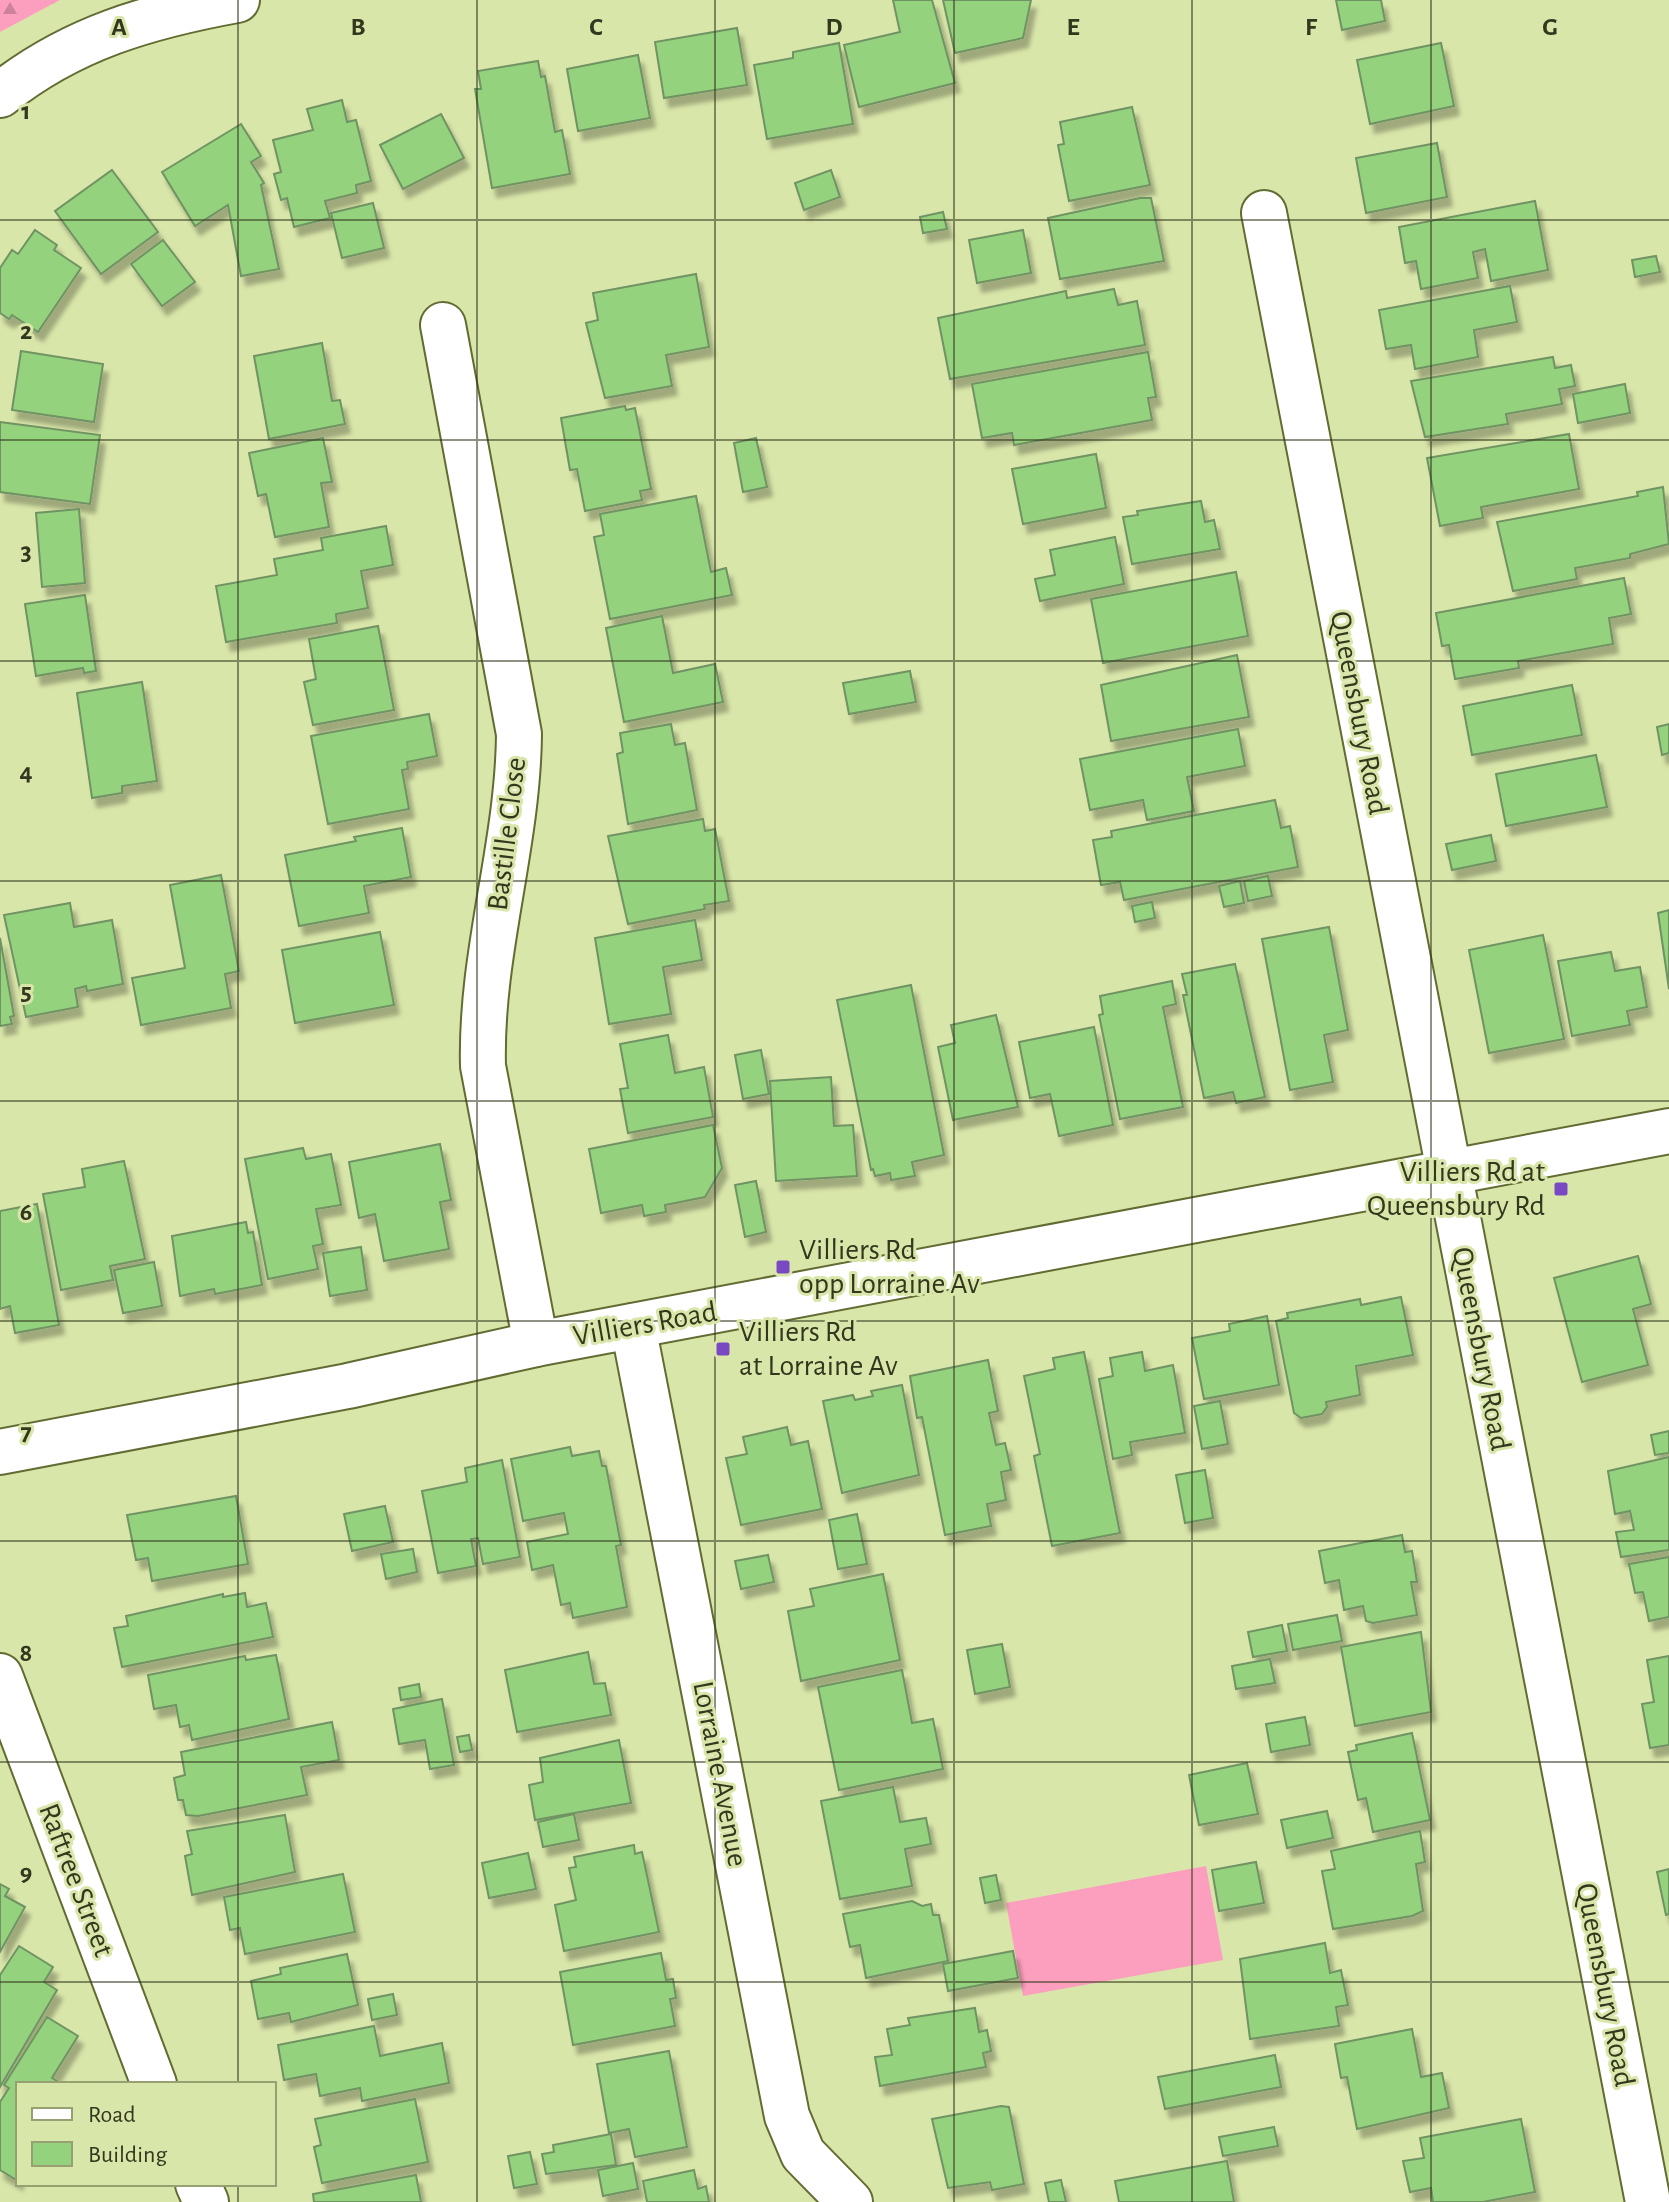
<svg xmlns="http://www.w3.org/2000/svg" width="1669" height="2202" viewBox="0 0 1669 2202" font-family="'Alegreya Sans',sans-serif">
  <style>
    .forest { fill: url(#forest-firs) }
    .garden { fill: #fc9fbf }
    .building { fill: #95d27e; stroke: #709363; stroke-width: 2; filter: url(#shadow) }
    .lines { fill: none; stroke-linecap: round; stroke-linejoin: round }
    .minor-casing { stroke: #616b32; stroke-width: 48 }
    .minor { stroke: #fff; stroke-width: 44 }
    .grid { fill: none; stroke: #32371e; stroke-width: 2; stroke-opacity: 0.55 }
    .poi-dot { fill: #7849c2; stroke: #d9e6a9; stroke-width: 3 }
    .labels { text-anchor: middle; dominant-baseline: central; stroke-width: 6; stroke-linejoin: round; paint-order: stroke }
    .street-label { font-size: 30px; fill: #32371e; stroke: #d9e6a9 }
    .poi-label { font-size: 30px; fill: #32371e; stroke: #d9e6a9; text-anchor: start }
    .grid-label { font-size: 26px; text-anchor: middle; font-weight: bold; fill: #32371e; stroke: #d9e6a9; stroke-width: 6; stroke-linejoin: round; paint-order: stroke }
  </style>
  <defs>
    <pattern id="forest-firs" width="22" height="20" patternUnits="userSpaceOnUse" patternTransform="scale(2)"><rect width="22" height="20" fill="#fc9fbf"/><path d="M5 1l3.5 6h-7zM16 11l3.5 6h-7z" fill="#cd829b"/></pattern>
    <filter id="shadow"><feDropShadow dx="5" dy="9" stdDeviation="2" flood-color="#0004"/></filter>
  </defs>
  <rect width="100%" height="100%" fill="#d9e6a9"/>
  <polygon class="forest" points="0,0 60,0 0,32"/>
  <polygon class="garden" points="1206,1866 1223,1960 1023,1996 1006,1903"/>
  <g class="building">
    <polygon points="893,0 932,0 955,83 859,107 844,45 900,32"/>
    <polygon points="943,0 1031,0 1023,38 955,53"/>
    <polygon points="1336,0 1381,0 1385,21 1342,30"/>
    <polygon points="737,28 747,85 664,98 655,42"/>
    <polygon points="839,43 853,124 767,139 754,65 793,58 793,52"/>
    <polygon points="1441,43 1454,106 1370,124 1357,60"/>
    <polygon points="638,55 650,118 578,131 567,69"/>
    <polygon points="538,61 541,77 545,76 555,132 562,130 570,174 492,188 475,89 481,89 478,71"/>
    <polygon points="342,100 347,122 356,120 371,181 356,185 357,193 325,201 330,218 294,227 287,198 281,200 274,174 281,172 273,140 313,130 307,109"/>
    <polygon points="1132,107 1150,185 1069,201 1058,145 1064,144 1060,122"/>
    <polygon points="441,114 464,158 403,189 380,145"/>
    <polygon points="241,124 261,156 251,162 264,183 261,185 279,269 241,276 228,205 195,226 162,172"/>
    <polygon points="1437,143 1447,197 1366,213 1356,158"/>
    <polygon points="112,170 158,232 101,274 55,211"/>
    <polygon points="831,170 840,197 804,210 795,183"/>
    <polygon points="1140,198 1151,198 1164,261 1060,279 1048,218"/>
    <polygon points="1535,201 1548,270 1491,281 1485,249 1473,252 1478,278 1421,289 1416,261 1405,263 1399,227"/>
    <polygon points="373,203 384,248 342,258 331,213"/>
    <polygon points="943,212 947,229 923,233 920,217"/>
    <polygon points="35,230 57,245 54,250 81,268 38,332 12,315 9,319 0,313 0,268 12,250 18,254"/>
    <polygon points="1023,230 1031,273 977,283 969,240"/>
    <polygon points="163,240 195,282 162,306 131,264"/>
    <polygon points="1656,256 1660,272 1635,277 1632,260"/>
    <polygon points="696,274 709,347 666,355 672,386 605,398 586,323 598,320 593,293"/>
    <polygon points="1510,286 1517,322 1474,330 1478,357 1415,369 1411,345 1386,349 1379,310"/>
    <polygon points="1114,289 1118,305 1137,301 1145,345 950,379 938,318 1066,291 1067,298"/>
    <polygon points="322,343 332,401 340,400 345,424 269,439 254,356"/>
    <polygon points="21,351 103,364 94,422 12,410"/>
    <polygon points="1148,352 1156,397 1148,398 1152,420 1014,445 1012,433 982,438 972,384"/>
    <polygon points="1553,357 1555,368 1571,365 1575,386 1559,389 1562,404 1506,414 1508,424 1425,437 1411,381"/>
    <polygon points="1625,384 1630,413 1578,423 1573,394"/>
    <polygon points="625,406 626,410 635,408 651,489 640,491 642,500 585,511 577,469 570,470 561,418"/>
    <polygon points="0,422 100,435 90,504 0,492"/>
    <polygon points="1569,434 1579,489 1481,507 1483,518 1440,526 1427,458"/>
    <polygon points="323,438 332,482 321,483 329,527 275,537 266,494 258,496 249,453"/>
    <polygon points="756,438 767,487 743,492 734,443"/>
    <polygon points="1096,454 1106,508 1023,524 1012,469"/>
    <polygon points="1663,487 1669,544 1630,554 1630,558 1575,568 1577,579 1513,591 1497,522 1638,496 1637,492"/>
    <polygon points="696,496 711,572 726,568 732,595 610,619 594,537 604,535 600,514"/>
    <polygon points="1201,501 1205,522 1214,520 1220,549 1132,564 1123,517 1138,515 1137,511"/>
    <polygon points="79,509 85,583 42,587 36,513"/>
    <polygon points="386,526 393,565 361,571 368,608 336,614 337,623 226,642 216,586 277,575 274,559 323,550 321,538"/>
    <polygon points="1115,537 1124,584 1040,601 1035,579 1055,575 1050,550"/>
    <polygon points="1236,572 1248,636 1103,663 1091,599"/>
    <polygon points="1624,578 1631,614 1609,618 1613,644 1518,661 1519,668 1455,679 1449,645 1442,646 1436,613"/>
    <polygon points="85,595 96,671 84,673 83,668 36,676 25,604"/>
    <polygon points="662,616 673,673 715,664 723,702 624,722 606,628"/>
    <polygon points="378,626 394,710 313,725 304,682 316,679 309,639"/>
    <polygon points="1237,655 1249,717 1111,741 1101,685"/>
    <polygon points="910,671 916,702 849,714 843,683"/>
    <polygon points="142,682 157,781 122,786 122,793 92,798 77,693"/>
    <polygon points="1572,685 1582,735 1472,755 1463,706"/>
    <polygon points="429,714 437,756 407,762 408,769 402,770 409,809 328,824 311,736"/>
    <polygon points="671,724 675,745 685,743 697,810 628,824 617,754 623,752 620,733"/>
    <polygon points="1669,724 1669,753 1662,755 1657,727"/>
    <polygon points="1238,729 1245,766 1187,777 1194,811 1147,820 1143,800 1090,810 1080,759"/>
    <polygon points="1596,755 1607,807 1506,826 1496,774"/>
    <polygon points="1275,800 1281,828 1290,826 1298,867 1124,900 1120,882 1101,885 1093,840 1112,837 1111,831"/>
    <polygon points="703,819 705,831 715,829 729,901 704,905 705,909 628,924 608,836"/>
    <polygon points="402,828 411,877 364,886 369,913 299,926 285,855 356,841 354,837"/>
    <polygon points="1491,835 1496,861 1452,870 1446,844"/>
    <polygon points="221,875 239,971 225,974 231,1008 141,1025 132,978 185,968 170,885"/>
    <polygon points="1268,876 1272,896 1248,901 1244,881"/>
    <polygon points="1240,881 1244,903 1224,907 1219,886"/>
    <polygon points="1152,902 1155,918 1135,922 1132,906"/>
    <polygon points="70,903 74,927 112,920 123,984 87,991 86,986 75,989 78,1007 26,1017 4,915"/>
    <polygon points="1669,910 1669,989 1658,913"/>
    <polygon points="695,920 702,960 663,967 671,1014 609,1024 595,938"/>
    <polygon points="1329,927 1348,1030 1324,1035 1333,1082 1290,1090 1262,939"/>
    <polygon points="380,932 394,1005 295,1023 282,950"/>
    <polygon points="1543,935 1564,1039 1489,1053 1469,950"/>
    <polygon points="0,938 14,1016 10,1017 12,1024 0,1026"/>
    <polygon points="1611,952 1615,971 1640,967 1647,1007 1627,1011 1630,1025 1572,1036 1558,961"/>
    <polygon points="1235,964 1265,1097 1236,1103 1233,1092 1204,1098 1183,995 1187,995 1182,974"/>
    <polygon points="1172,981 1176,1004 1163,1007 1183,1107 1120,1119 1099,1015 1103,1014 1100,996"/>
    <polygon points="911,985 944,1155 912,1162 915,1176 891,1180 890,1173 875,1176 873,1169 871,1170 837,1000"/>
    <polygon points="996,1015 1018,1107 953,1120 938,1047 955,1043 951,1025"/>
    <polygon points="1094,1027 1113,1125 1059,1136 1050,1094 1030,1098 1019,1042"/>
    <polygon points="668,1035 675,1073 704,1067 713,1117 628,1133 620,1089 628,1088 620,1044"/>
    <polygon points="761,1050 769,1094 743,1099 735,1055"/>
    <polygon points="831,1077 834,1126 853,1125 857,1176 776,1181 770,1081"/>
    <polygon points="713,1125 722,1168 705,1197 665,1205 666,1212 644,1216 642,1205 601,1213 589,1149"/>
    <polygon points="440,1144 451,1200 440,1202 449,1249 384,1261 375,1214 359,1218 349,1162"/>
    <polygon points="303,1148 306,1159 331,1154 341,1205 316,1209 323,1244 313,1246 318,1269 268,1279 245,1159"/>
    <polygon points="124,1161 145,1259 110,1266 113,1280 61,1290 43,1194 85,1187 82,1169"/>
    <polygon points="756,1181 766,1232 745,1237 735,1185"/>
    <polygon points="37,1204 59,1325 15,1333 10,1306 0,1309 0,1211"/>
    <polygon points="246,1222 248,1233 253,1232 262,1285 215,1294 214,1289 180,1296 172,1236"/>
    <polygon points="361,1247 367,1290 330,1296 323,1253"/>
    <polygon points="1638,1256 1651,1304 1633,1309 1648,1365 1582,1382 1554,1278"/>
    <polygon points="154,1262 162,1306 123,1313 114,1270"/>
    <polygon points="1401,1297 1413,1355 1356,1366 1360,1395 1326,1402 1327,1407 1322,1414 1301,1418 1294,1413 1276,1321 1288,1318 1287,1313 1360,1299 1361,1305"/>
    <polygon points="1267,1316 1279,1385 1204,1399 1192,1338 1230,1331 1229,1324"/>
    <polygon points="1084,1352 1120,1533 1052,1546 1034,1456 1040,1454 1024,1376 1055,1369 1053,1358"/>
    <polygon points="1142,1352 1145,1371 1173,1365 1185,1433 1130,1442 1132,1455 1113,1459 1099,1379 1113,1376 1110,1358"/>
    <polygon points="988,1360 998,1411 989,1413 996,1445 1005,1443 1011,1470 1001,1472 1006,1500 987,1504 991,1526 945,1535 922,1417 917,1418 910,1376"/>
    <polygon points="902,1385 919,1475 842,1493 823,1401 853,1395 855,1400 873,1396 871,1391"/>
    <polygon points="1220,1401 1228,1444 1202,1449 1194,1406"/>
    <polygon points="787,1427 791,1445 808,1441 822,1509 741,1525 726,1458 747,1454 743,1437"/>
    <polygon points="1669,1431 1669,1453 1655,1455 1651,1435"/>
    <polygon points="570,1447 572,1456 599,1451 602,1466 606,1466 621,1545 616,1546 627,1607 573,1618 570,1603 561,1605 553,1565 532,1570 527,1542 568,1534 564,1513 523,1521 511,1459"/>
    <polygon points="1669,1457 1669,1550 1621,1557 1616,1532 1634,1530 1630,1511 1615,1514 1608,1471"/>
    <polygon points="502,1460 520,1557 483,1564 478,1538 471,1539 476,1566 438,1573 422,1491 467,1482 465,1468"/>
    <polygon points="1205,1470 1213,1518 1185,1523 1176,1475"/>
    <polygon points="236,1496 248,1564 152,1581 148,1558 136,1560 127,1515"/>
    <polygon points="385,1506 393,1542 352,1551 344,1514"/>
    <polygon points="857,1514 867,1564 838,1569 829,1520"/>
    <polygon points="1402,1535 1405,1552 1412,1551 1417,1582 1411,1582 1417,1615 1373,1623 1366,1621 1363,1606 1344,1610 1339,1580 1325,1583 1319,1551"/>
    <polygon points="413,1549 417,1572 386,1579 381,1554"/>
    <polygon points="768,1555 774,1582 741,1589 735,1561"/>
    <polygon points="1669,1557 1669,1617 1649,1621 1643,1592 1635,1593 1629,1564"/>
    <polygon points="883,1574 900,1660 801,1681 788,1611 814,1606 810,1589"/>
    <polygon points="245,1593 247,1607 266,1603 273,1637 122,1667 114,1628 128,1626 126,1616 223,1594 223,1597"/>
    <polygon points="1337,1615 1342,1641 1293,1650 1288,1624"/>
    <polygon points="1282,1625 1287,1651 1253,1657 1248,1632"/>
    <polygon points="1421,1632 1431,1712 1355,1726 1341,1647"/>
    <polygon points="1002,1644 1010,1687 975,1694 967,1650"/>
    <polygon points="588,1652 594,1684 605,1683 611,1715 517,1732 505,1670"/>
    <polygon points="276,1655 289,1719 192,1740 189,1725 180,1727 176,1705 154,1709 148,1675 245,1656 246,1660"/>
    <polygon points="1669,1656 1669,1745 1650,1748 1642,1704 1654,1702 1647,1660"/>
    <polygon points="1270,1659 1275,1683 1236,1689 1232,1666"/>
    <polygon points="902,1670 912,1723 933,1719 943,1769 839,1790 818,1687"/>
    <polygon points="419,1684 421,1697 401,1700 399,1688"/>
    <polygon points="442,1699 454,1765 430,1769 425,1740 399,1744 393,1709"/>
    <polygon points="1305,1717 1310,1745 1271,1752 1266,1724"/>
    <polygon points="332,1722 339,1760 301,1767 307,1795 198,1816 186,1815 183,1800 178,1800 174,1778 185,1775 181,1752"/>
    <polygon points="1412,1733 1430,1820 1373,1832 1366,1798 1358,1800 1348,1752 1357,1750 1356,1745"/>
    <polygon points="469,1735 472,1750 460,1752 457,1737"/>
    <polygon points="619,1740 631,1803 535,1820 529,1785 543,1782 540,1758"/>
    <polygon points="1247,1763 1258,1814 1199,1825 1189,1775"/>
    <polygon points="893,1787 900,1822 926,1818 931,1844 905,1849 912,1886 840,1899 821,1801"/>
    <polygon points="1327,1811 1333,1838 1287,1848 1281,1820"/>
    <polygon points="574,1814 579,1840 543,1847 538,1822"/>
    <polygon points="285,1815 295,1872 192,1895 185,1856 192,1854 187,1831"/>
    <polygon points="1420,1831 1425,1862 1416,1864 1423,1911 1412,1916 1333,1929 1322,1871 1335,1869 1331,1851"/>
    <polygon points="634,1845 635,1854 642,1852 659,1932 564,1951 555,1905 576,1900 569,1868 576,1867 574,1857"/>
    <polygon points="528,1853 536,1889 489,1898 482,1863"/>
    <polygon points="1256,1862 1264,1903 1219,1911 1212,1870"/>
    <polygon points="1669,1869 1669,1914 1666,1915 1657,1872"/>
    <polygon points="343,1874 355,1932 245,1954 240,1928 230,1930 224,1897"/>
    <polygon points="996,1875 1001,1900 985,1903 980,1878"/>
    <polygon points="0,1884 9,1889 5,1896 25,1907 0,1952"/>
    <polygon points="912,1901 922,1906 931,1904 933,1915 939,1915 948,1961 866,1978 860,1945 850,1947 843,1914"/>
    <polygon points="1325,1943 1330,1973 1341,1970 1348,2005 1336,2007 1339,2026 1250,2039 1240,1959"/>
    <polygon points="19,1946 53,1967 44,1982 57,1990 0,2087 0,1975"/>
    <polygon points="1013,1951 1018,1978 948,1991 943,1964"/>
    <polygon points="661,1953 666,1980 673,1979 676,1998 670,1999 675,2026 573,2045 560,1972"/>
    <polygon points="347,1954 358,2005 291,2022 289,2013 258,2019 251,1981 281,1974 280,1968"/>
    <polygon points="393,1994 397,2015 372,2020 368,1999"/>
    <polygon points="975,2008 979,2032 987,2030 991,2051 983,2053 986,2067 880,2086 875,2057 892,2055 887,2029 910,2025 908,2018"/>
    <polygon points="47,2017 78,2036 52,2078 62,2084 18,2084 18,2181 0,2170 0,2102 9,2088 4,2085"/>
    <polygon points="374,2026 380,2056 442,2043 449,2083 362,2101 360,2088 320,2096 316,2074 284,2080 278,2045"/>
    <polygon points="1412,2029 1421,2077 1442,2073 1449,2108 1357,2129 1347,2077 1341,2078 1335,2044"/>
    <polygon points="669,2051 687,2147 635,2157 629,2129 609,2133 597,2064"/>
    <polygon points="1275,2055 1281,2087 1165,2109 1158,2077"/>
    <polygon points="415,2099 428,2162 322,2183 314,2147 321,2145 315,2119"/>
    <polygon points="1001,2106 1009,2107 1024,2184 992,2190 990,2182 948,2188 932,2119"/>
    <polygon points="1521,2119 1535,2192 1483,2202 1433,2202 1431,2188 1410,2192 1403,2161 1424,2158 1420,2138"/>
    <polygon points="1274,2127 1278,2146 1223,2156 1219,2137"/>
    <polygon points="611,2134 616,2165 546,2174 542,2154 554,2152 553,2145"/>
    <polygon points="530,2152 537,2184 514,2188 508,2156"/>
    <polygon points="1227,2161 1234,2202 1119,2202 1115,2181"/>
    <polygon points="633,2163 638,2189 603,2196 598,2170"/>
    <polygon points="694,2170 698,2189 706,2186 709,2202 647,2202 643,2181"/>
    <polygon points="416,2175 421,2202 314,2202 313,2194"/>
    <polygon points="1061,2180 1066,2202 1049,2202 1045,2183"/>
  </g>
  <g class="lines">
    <defs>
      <g id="minor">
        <path d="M0,95C71,38 149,16 237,0"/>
        <polyline points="1264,213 1648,2202"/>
        <path d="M443,325L519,734C518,846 480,954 483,1066L536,1344"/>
        <polyline points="633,1326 787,2116 803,2154 850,2202"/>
        <polyline points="0,1452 348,1386 536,1344 1669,1131"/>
        <polyline points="0,1676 154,2084"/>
        <polyline points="198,2184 206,2202"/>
      </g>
    </defs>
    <use href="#minor" class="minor-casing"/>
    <use href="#minor" class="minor"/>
  </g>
  <path class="grid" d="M238,0V2084M477,0V2202M715,0V2202M954,0V2202M1192,0V2202M1431,0V2202M0,220H1669M0,440H1669M0,661H1669M0,881H1669M0,1101H1669M0,1321H1669M0,1541H1669M0,1762H1669M0,1982H1669M238,2184V2202"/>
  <g class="poi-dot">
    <rect x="1553" y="1181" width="16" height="16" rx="4"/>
    <rect x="775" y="1259" width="16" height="16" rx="4"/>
    <rect x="715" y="1341" width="16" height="16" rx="4"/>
  </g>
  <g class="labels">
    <g class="street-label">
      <text transform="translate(1359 713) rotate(79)">Queensbury Road</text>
      <text transform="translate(507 834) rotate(-83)">Bastille Close</text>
      <text transform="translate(645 1324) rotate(-10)">Villiers Road</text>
      <text transform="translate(1481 1349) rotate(79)">Queensbury Road</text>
      <text transform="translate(720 1774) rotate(79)">Lorraine Avenue</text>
      <text transform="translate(76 1880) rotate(69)">Raftree Street</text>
      <text transform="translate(1605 1985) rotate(79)">Queensbury Road</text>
    </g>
    <g class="poi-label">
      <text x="1545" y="1172" text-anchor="end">Villiers Rd at<tspan x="1545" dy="34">Queensbury Rd</tspan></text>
      <text x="799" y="1250">Villiers Rd<tspan x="799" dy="34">opp Lorraine Av</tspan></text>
      <text x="739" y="1332">Villiers Rd<tspan x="739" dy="34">at Lorraine Av</tspan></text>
    </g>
  </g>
  <g class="grid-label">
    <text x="119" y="35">A</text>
    <text x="358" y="35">B</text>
    <text x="596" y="35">C</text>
    <text x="834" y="35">D</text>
    <text x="1073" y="35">E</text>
    <text x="1311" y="35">F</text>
    <text x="1550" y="35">G</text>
    <text x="26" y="119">1</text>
    <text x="26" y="339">2</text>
    <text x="26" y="560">3</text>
    <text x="26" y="780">4</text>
    <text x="26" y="1000">5</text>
    <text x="26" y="1220">6</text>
    <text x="26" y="1440">7</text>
    <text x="26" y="1661">8</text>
    <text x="26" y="1881">9</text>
  </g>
  <rect x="16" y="2082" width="260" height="104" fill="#d9e6a9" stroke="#96a071" stroke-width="2"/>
  <rect x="32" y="2108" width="40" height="12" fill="#ffffff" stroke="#96a071" stroke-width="2"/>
  <text x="88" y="2122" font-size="24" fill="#32371e">Road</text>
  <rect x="32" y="2142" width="40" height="24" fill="#95d27e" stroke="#96a071" stroke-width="2"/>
  <text x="88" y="2162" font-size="24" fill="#32371e">Building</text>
</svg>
